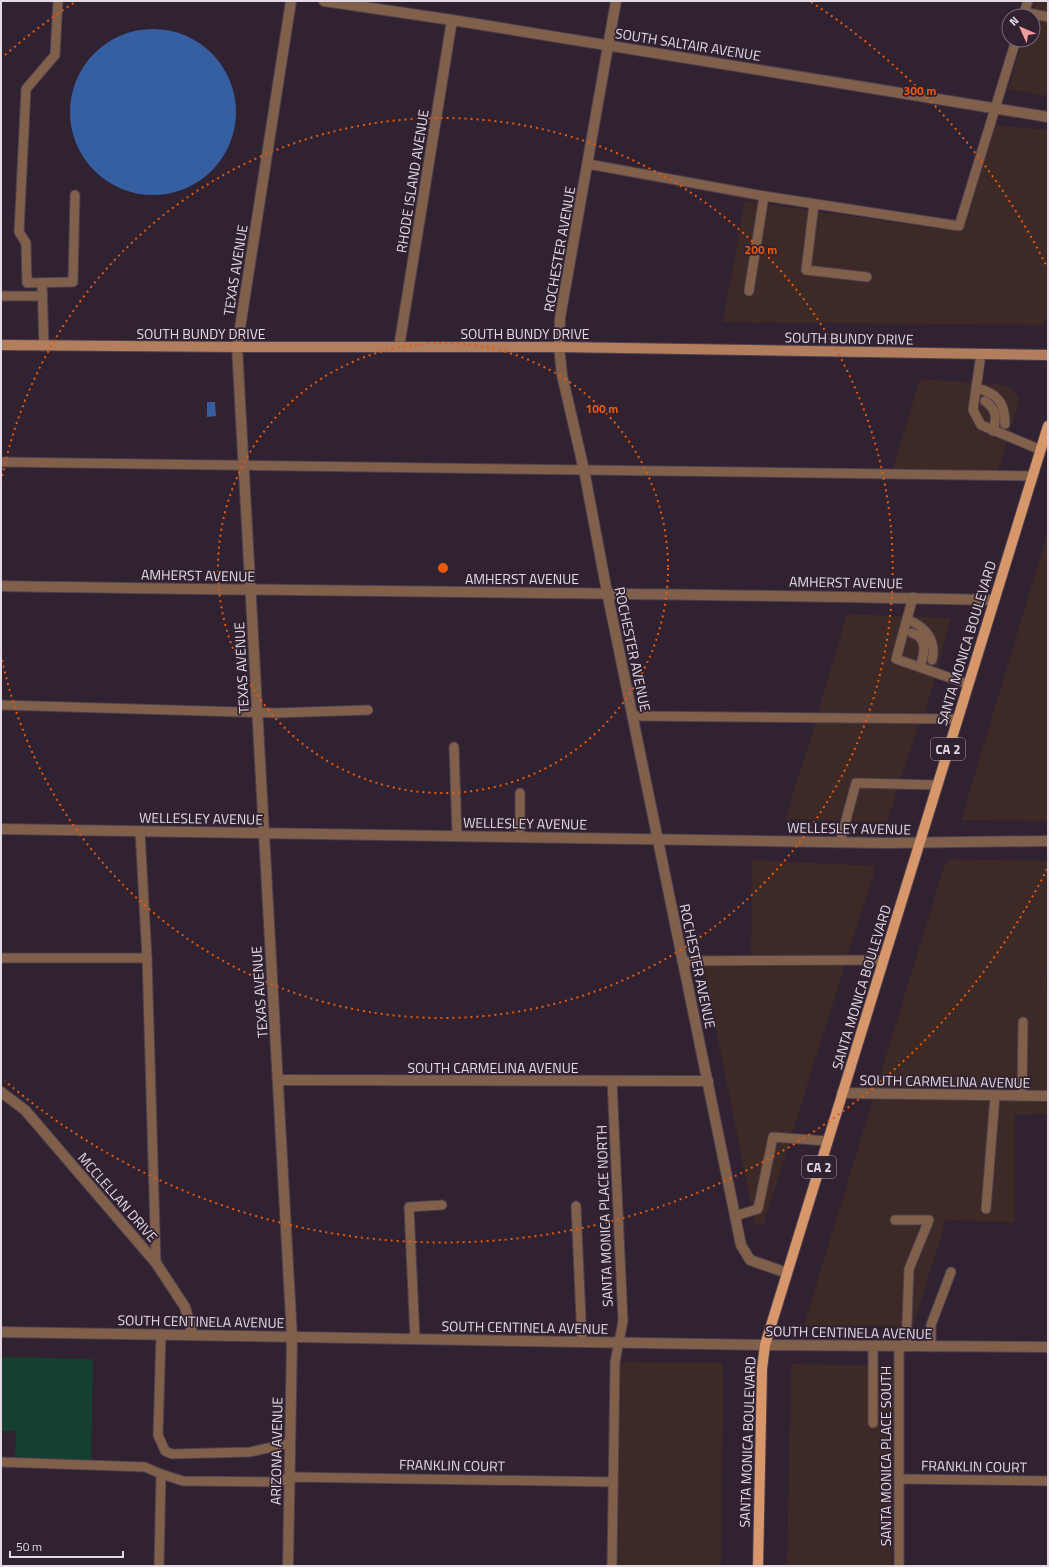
<svg xmlns="http://www.w3.org/2000/svg" width="1049" height="1567" viewBox="0 0 1049 1567" font-family="'Titillium Web',sans-serif">
  <style>
    .commercial { fill: #3d2926 }
    .green { fill: #15402f }
    .water { fill: #355fa1 }
    .lines { fill: none; stroke-linecap: round; stroke-linejoin: round }
    .service-casing { stroke: #4d3f4e; stroke-width: 11 }
    .minor-casing { stroke: #4d3f4e; stroke-width: 12 }
    .tertiary-casing { stroke: #4d3f4e; stroke-width: 12 }
    .secondary-casing { stroke: #4d3f4e; stroke-width: 12 }
    .primary-casing { stroke: #4d3f4e; stroke-width: 12 }
    .service { stroke: #805f4b; stroke-width: 9 }
    .minor { stroke: #805f4b; stroke-width: 10 }
    .tertiary { stroke: #805f4b; stroke-width: 10 }
    .secondary { stroke: #b27e5e; stroke-width: 10 }
    .primary { stroke: #d8966b; stroke-width: 10 }
    .ring { fill: none; stroke: #e8590c; stroke-width: 2; stroke-dasharray: 2 4 }
    .labels { text-anchor: middle; dominant-baseline: central; stroke-width: 3.5; stroke-linejoin: round; paint-order: stroke }
    .shield { fill: #302231; stroke: #aea3ae; stroke-width: 1 }
    .shield-label { font-size: 13px; font-weight: bold; fill: #e4dae4 }
    .street-label { font-size: 14px; fill: #e4dae4; stroke: #302231 }
    .centre { fill: #e8590c; stroke: #302231; stroke-width: 2 }
    .ring-label { font-size: 12px; text-anchor: middle; font-weight: bold; fill: #e8590c; stroke: #302231; stroke-width: 3.5; stroke-linejoin: round; paint-order: stroke }
  </style>
  <rect width="100%" height="100%" fill="#302231"/>
  <g class="commercial">
    <polygon points="1035,1 1048,1 1048,96 1008,89 1023,40 1033,40 1033,16 1030,16"/>
    <polygon points="994,125 1048,130 1048,311 1043,325 723,322 745,201 962,232"/>
    <polygon points="920,379 1004,385 1015,391 1019,400 998,471 893,468"/>
    <polygon points="1048,531 1048,821 961,820"/>
    <polygon points="847,614 951,618 925,713 818,712"/>
    <polygon points="816,722 920,722 887,822 785,819"/>
    <polygon points="949,859 1048,861 1048,971 1046,971 1048,1114 1015,1115 1015,1222 946,1220 913,1326 804,1325 944,866"/>
    <polygon points="752,860 876,866 763,1226 755,1224 701,954 751,955"/>
    <polygon points="620,1362 723,1363 721,1566 618,1566"/>
    <polygon points="791,1364 895,1366 892,1566 787,1566"/>
  </g>
  <polygon class="green" points="1,1357 93,1359 91,1460 15,1459 16,1431 1,1431"/>
  <g class="water">
    <circle cx="153" cy="112" r="83"/>
    <polygon points="207,402 215,402 216,416 207,417"/>
  </g>
  <g class="lines">
    <defs>
      <g id="service">
        <polyline points="58,1 55,55 26,89 19,232 26,243 27,283 73,282 75,195"/>
        <polyline points="1024,12 1048,17"/>
        <polyline points="1023,16 1028,1"/>
        <polyline points="588,164 764,196 959,226 1016,40"/>
        <polyline points="814,204 806,270 867,277"/>
        <polyline points="42,283 44,346"/>
        <polyline points="749,291 764,196"/>
        <polyline points="1,296 43,296"/>
        <polyline points="981,354 973,410 981,425 1041,450"/>
        <path d="M976,388C997,393 1005,402 1005,424"/>
        <path d="M985,401C997,410 997,417 993,431"/>
        <polyline points="1,462 1033,476"/>
        <polyline points="913,597 896,659 968,684"/>
        <path d="M907,619C925,627 937,639 932,660"/>
        <path d="M912,633C929,638 924,655 920,667"/>
        <polyline points="1,705 276,713 368,710"/>
        <polyline points="633,716 957,719"/>
        <polyline points="454,747 457,835"/>
        <polyline points="140,831 147,958 156,1263"/>
        <polyline points="520,836 520,793"/>
        <polyline points="840,842 856,783 937,785"/>
        <polyline points="1,958 147,958"/>
        <polyline points="682,961 883,960"/>
        <polyline points="1022,1096 1023,1022"/>
        <polyline points="576,1206 582,1342"/>
        <polyline points="986,1209 995,1096"/>
        <polyline points="735,1216 758,1209 773,1137 827,1141"/>
        <polyline points="895,1220 929,1220 909,1269 906,1347"/>
        <polyline points="161,1334 158,1435 165,1451 172,1454 250,1452 290,1443"/>
        <polyline points="415,1339 409,1207 442,1205"/>
        <polyline points="899,1347 899,1566"/>
        <polyline points="931,1347 931,1325 951,1272"/>
        <polyline points="873,1423 873,1346"/>
        <polyline points="1,1462 145,1467 161,1474 183,1481 278,1482 291,1477 613,1482"/>
        <polyline points="900,1479 1048,1481"/>
        <polyline points="159,1566 161,1474"/>
        <polyline points="612,1566 615,1362 623,1321 612,1081"/>
      </g>
      <g id="minor">
        <polyline points="324,1 452,20 1048,117"/>
        <polyline points="616,1 560,318 559,347 562,375 584,470 607,592 741,1245 750,1260 787,1273"/>
        <polyline points="399,347 452,20"/>
        <path d="M1,586C332,592 663,592 994,600"/>
        <polyline points="1,829 886,843 1048,841"/>
        <polyline points="279,1080 708,1081"/>
        <polyline points="1,1092 25,1110 156,1263 185,1307 193,1335"/>
        <polyline points="842,1093 1048,1096"/>
        <polyline points="1,1332 765,1345"/>
        <polyline points="288,1566 292,1337 237,347 291,1"/>
      </g>
      <polyline id="tertiary" points="765,1345 1048,1347"/>
      <polyline id="secondary" points="1,345 237,347 559,347 1048,355"/>
      <polyline id="primary" points="758,1566 762,1369 765,1345 1048,426"/>
    </defs>
    <use href="#service" class="service-casing"/>
    <use href="#minor" class="minor-casing"/>
    <use href="#tertiary" class="tertiary-casing"/>
    <use href="#secondary" class="secondary-casing"/>
    <use href="#primary" class="primary-casing"/>
    <use href="#service" class="service"/>
    <use href="#minor" class="minor"/>
    <use href="#tertiary" class="tertiary"/>
    <use href="#secondary" class="secondary"/>
    <use href="#primary" class="primary"/>
  </g>
  <g class="ring">
    <circle cx="443" cy="568" r="225"/>
    <path d="M1 482A450 450 0 1 1 1 654"/>
    <path d="M1047 869A675 675 0 0 1 5 1081M5 55A675 675 0 0 1 75 2M811 2A675 675 0 0 1 1047 267"/>
  </g>
  <g class="labels">
    <g class="shield">
      <rect x="931" y="738" width="34" height="22" rx="3"/>
      <rect x="802" y="1156" width="34" height="22" rx="3"/>
    </g>
    <g class="shield-label">
      <text x="948" y="749">CA 2</text>
      <text x="819" y="1167">CA 2</text>
    </g>
    <g class="street-label">
      <text transform="translate(688 44) rotate(9)">SOUTH SALTAIR AVENUE</text>
      <text transform="translate(412 181) rotate(-81)">RHODE ISLAND AVENUE</text>
      <text transform="translate(559 249) rotate(-80)">ROCHESTER AVENUE</text>
      <text transform="translate(235 270) rotate(-81)">TEXAS AVENUE</text>
      <text x="201" y="333">SOUTH BUNDY DRIVE</text>
      <text x="525" y="333">SOUTH BUNDY DRIVE</text>
      <text transform="translate(849 338) rotate(1)">SOUTH BUNDY DRIVE</text>
      <text transform="translate(198 575) rotate(1)">AMHERST AVENUE</text>
      <text x="522" y="578">AMHERST AVENUE</text>
      <text transform="translate(846 582) rotate(1)">AMHERST AVENUE</text>
      <text transform="translate(966 643) rotate(-73)">SANTA MONICA BOULEVARD</text>
      <text transform="translate(633 649) rotate(78)">ROCHESTER AVENUE</text>
      <text transform="translate(241 668) rotate(-93)">TEXAS AVENUE</text>
      <text transform="translate(201 818) rotate(1)">WELLESLEY AVENUE</text>
      <text transform="translate(525 823) rotate(1)">WELLESLEY AVENUE</text>
      <text transform="translate(849 828) rotate(1)">WELLESLEY AVENUE</text>
      <text transform="translate(698 966) rotate(78)">ROCHESTER AVENUE</text>
      <text transform="translate(861 987) rotate(-73)">SANTA MONICA BOULEVARD</text>
      <text transform="translate(259 992) rotate(-94)">TEXAS AVENUE</text>
      <text x="493" y="1067">SOUTH CARMELINA AVENUE</text>
      <text transform="translate(945 1081) rotate(1)">SOUTH CARMELINA AVENUE</text>
      <text transform="translate(118 1197) rotate(49)">MCCLELLAN DRIVE</text>
      <text transform="translate(604 1216) rotate(-92)">SANTA MONICA PLACE NORTH</text>
      <text transform="translate(201 1321) rotate(1)">SOUTH CENTINELA AVENUE</text>
      <text transform="translate(525 1327) rotate(1)">SOUTH CENTINELA AVENUE</text>
      <text transform="translate(849 1332) rotate(1)">SOUTH CENTINELA AVENUE</text>
      <text transform="translate(747 1442) rotate(-88)">SANTA MONICA BOULEVARD</text>
      <text transform="translate(276 1451) rotate(-89)">ARIZONA AVENUE</text>
      <text transform="translate(885 1456) rotate(-90)">SANTA MONICA PLACE SOUTH</text>
      <text transform="translate(452 1465) rotate(1)">FRANKLIN COURT</text>
      <text transform="translate(974 1466) rotate(1)">FRANKLIN COURT</text>
    </g>
  </g>
  <circle cx="443" cy="568" r="6" class="centre"/>
  <g class="ring-label">
    <text x="920" y="95">300 m</text>
    <text x="761" y="254">200 m</text>
    <text x="602" y="413">100 m</text>
  </g>
  <rect width="1049" height="1567" fill="none" stroke="#e4dae4" stroke-width="4"/>
  <g transform="translate(1021 28) rotate(315)"><circle r="19" fill="#302231" stroke="#786c79"/>
  <path d="M0-3L7 15L0 10L-7 15Z" fill="#f59b9d"/>
  <text y="-6" font-size="11" font-weight="bold" text-anchor="middle" fill="#e4dae4">N</text>
  </g>
  <path d="M10 1551v6h113v-6" fill="none" stroke="#e4dae4" stroke-width="2"/>
  <text x="16" y="1551" font-size="12" fill="#e4dae4" stroke="#302231" stroke-width="3" paint-order="stroke">50 m</text>
</svg>
